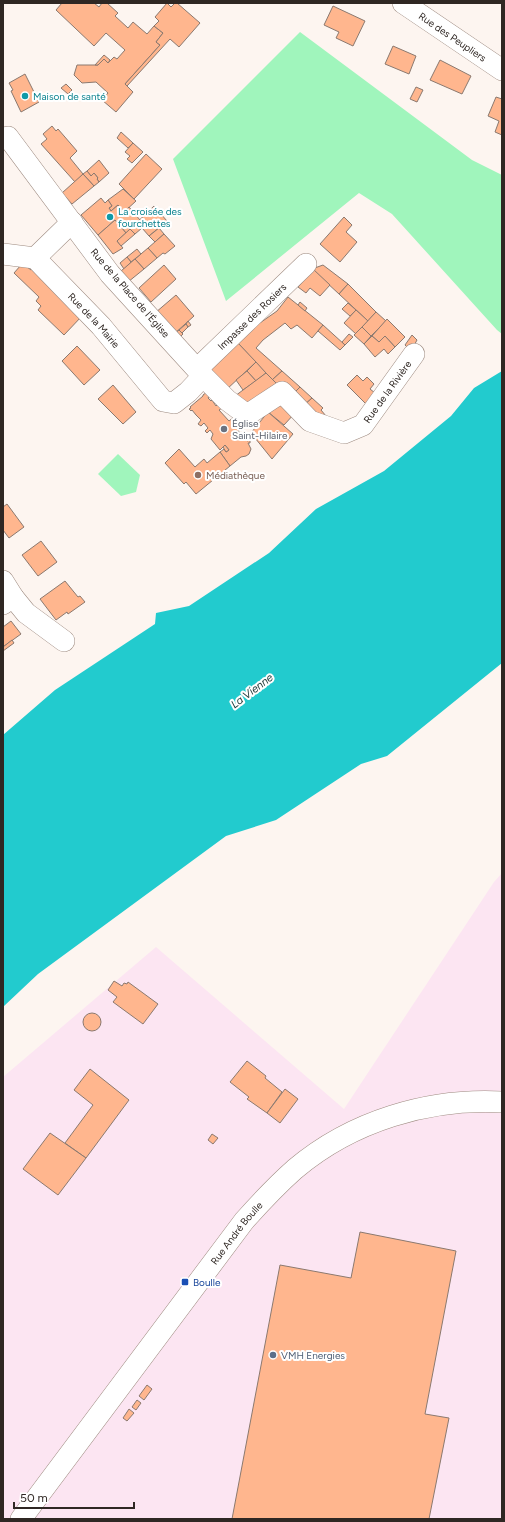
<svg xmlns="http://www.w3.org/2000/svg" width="505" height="1522" viewBox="0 0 505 1522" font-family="Figtree,sans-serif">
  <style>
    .industrial { fill: #fce5f2 }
    .green { fill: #a0f5bc }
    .water { fill: #22cbce }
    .building { fill: #ffb68e; stroke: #8b796f }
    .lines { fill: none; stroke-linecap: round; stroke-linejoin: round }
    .minor-casing { stroke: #9e8b81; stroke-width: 22 }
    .minor { stroke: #fff; stroke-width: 21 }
    .culture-dot { fill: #0f9aa8; stroke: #fff; stroke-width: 1.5 }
    .worship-dot { fill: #6b7280; stroke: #fff; stroke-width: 1.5 }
    .education-dot { fill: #8d6e63; stroke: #fff; stroke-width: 1.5 }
    .transit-dot { fill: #1a4fb4; stroke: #fff; stroke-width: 1.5 }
    .service-dot { fill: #5c6f8a; stroke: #fff; stroke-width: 1.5 }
    .labels { text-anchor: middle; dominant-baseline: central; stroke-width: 4; stroke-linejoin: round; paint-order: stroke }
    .street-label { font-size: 10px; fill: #2f2723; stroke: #fff }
    .culture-label { font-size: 10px; fill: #0d838f; stroke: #fff; text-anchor: start }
    .worship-label { font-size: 10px; fill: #5b616d; stroke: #fff; text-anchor: start }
    .education-label { font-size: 10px; fill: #785e54; stroke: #fff; text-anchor: start }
    .transit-label { font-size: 10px; fill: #164399; stroke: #fff; text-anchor: start }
    .service-label { font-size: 10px; fill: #4e5e75; stroke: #fff; text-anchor: start }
    .water-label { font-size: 11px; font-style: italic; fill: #1d3636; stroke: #fff }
  </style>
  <rect width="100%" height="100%" fill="#fdf5f0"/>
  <polygon class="industrial" points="502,873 502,1519 3,1519 3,1077 156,947 344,1109 494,882"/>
  <g class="green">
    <polygon points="300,32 472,160 502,175 502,334 497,330 392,214 359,193 226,301 173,159"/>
    <polygon points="118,454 140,475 136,492 121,496 98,474"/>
  </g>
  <polygon class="water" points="502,371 502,663 387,756 361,764 276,820 226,836 38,974 3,1007 3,735 55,690 155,624 156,613 189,606 269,553 316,509 384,471 451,416 474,388"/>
  <g class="building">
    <polygon points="62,3 94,3 99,7 102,3 107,3 118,13 115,16 128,28 133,22 147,34 154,26 163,33 156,42 160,45 125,84 133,92 116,112 102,100 108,93 96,82 82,83 74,75 77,65 98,65 104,59 108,63 114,57 117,59 125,50 106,33 94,46 56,10"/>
    <polygon points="167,3 171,7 175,3 177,3 200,23 179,47 170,39 127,86 125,84 160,45 156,42 163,33 154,26 159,21 155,17"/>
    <polygon points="333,6 365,21 353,46 336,38 339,32 324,25"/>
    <polygon points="393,46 416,56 409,74 385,64"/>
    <polygon points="104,55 110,60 108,63 104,59 98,65 95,65"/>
    <polygon points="440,60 471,76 462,94 430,80"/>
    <polygon points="25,74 39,102 21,112 11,91 13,90 9,83"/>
    <polygon points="66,84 72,90 68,94 61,88"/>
    <polygon points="416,87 423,90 417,102 410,99"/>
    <polygon points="496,97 502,99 502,135 495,132 499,121 488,116"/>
    <polygon points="52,126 56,131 58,129 77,151 70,158 83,174 75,182 41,144 47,139 43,134"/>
    <polygon points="121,132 133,143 128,148 117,138"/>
    <polygon points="133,143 143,152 132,163 127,159 130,156 125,152"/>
    <polygon points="146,154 162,169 134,199 119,184"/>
    <polygon points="99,160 109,173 99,182 97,179 98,178 94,173 91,176 87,171"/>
    <polygon points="87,171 91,176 94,173 98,178 97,179 99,182 94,186 83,174"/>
    <polygon points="83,174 94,186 72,204 62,193"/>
    <polygon points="123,189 136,201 124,212 118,205 111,211 109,208 112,206 108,200"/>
    <polygon points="101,198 105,203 108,200 112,206 109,208 111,211 118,205 124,212 129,207 140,220 126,233 115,220 98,235 81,215"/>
    <polygon points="154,206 167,221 149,236 142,228 135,234 130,229"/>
    <polygon points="344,217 352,225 346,232 357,242 340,262 320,244"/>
    <polygon points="115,220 126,233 117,241 123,248 113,254 98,235"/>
    <polygon points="159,228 164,234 155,242 149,236"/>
    <polygon points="130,229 135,234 121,246 117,241"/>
    <polygon points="164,234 175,246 165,254 163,253 157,258 148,248"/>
    <polygon points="148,248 157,258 144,269 135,259"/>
    <polygon points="137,249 141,254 131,262 127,257"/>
    <polygon points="127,257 131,262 124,269 120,263"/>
    <polygon points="135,259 144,269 128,282 121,271"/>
    <polygon points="21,265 26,266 31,270 32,269 82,316 64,335 38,310 41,306 36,301 39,297 14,273"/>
    <polygon points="164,265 176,279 151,302 139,288"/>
    <polygon points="323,265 348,284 339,294 312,269"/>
    <polygon points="313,269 330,285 320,296 310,288 306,293 298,287"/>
    <polygon points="348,284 376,312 368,321 339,294"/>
    <polygon points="176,295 194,316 174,334 155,313"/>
    <polygon points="288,297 323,325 312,338 297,325 291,329 285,323 263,340 256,348 282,371 272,380 237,342 247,332 277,311"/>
    <polygon points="300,302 307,308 305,311 298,305"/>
    <polygon points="348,303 356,310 350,316 342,309"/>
    <polygon points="356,310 368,321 356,334 344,323"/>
    <polygon points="376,312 386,321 371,336 362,327"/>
    <polygon points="387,319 405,337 395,347 385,336 379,342 372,336"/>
    <polygon points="188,321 191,325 188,327 186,324"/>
    <polygon points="186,324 188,327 182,333 179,330"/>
    <polygon points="323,325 345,345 340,350 318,331"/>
    <polygon points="362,327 371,336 364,344 354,335"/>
    <polygon points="179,330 183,334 179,338 174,334"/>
    <polygon points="349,334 353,337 345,345 342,342"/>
    <polygon points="412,335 417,340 411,351 405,345"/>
    <polygon points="372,336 379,342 385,336 395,347 388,354 384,349 375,357 364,344"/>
    <polygon points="237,342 256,362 226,390 208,370"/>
    <polygon points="77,346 100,370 84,385 62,361"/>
    <polygon points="256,362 266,373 256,381 247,371"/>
    <polygon points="247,371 256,381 243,390 236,380"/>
    <polygon points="282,371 300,387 291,396 272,380"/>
    <polygon points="266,373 279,386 248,404 235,396"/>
    <polygon points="357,375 363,381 367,377 374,384 370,389 380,397 371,409 347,385"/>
    <polygon points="113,385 136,412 123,424 98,399"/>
    <polygon points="300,387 312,398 302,407 291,396"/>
    <polygon points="207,392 210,395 208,398 211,401 212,400 216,406 218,404 222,408 219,410 229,421 234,417 243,427 238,431 244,436 243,436 247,441 250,440 250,443 248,443 251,449 249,454 246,456 241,457 230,466 220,452 224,449 226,452 229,450 225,445 220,450 211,439 213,434 210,430 207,433 205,431 208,428 204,423 201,426 198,424 201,420 196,415 192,410 191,411 189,409 191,408 190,407 203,396 203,395"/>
    <polygon points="312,398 323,408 321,410 326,416 302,407"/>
    <polygon points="281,400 295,413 284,425 268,412"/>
    <polygon points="268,412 293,434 272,459 251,433"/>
    <polygon points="225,445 229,450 226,452 223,447"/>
    <polygon points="179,449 195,467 204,459 207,463 220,452 230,466 196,494 186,482 184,484 165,463"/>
    <polygon points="7,504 24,527 9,538 3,530 3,507"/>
    <polygon points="41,541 57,562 38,576 22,555"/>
    <polygon points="65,581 78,597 80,596 85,602 68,614 67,612 56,620 40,599"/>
    <polygon points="11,621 21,634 3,647 3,627"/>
    <polygon points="12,640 14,643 3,651 3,647"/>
    <polygon points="114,981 122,986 124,983 127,984 128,982 158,1004 143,1024 113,1002 117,997 108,990"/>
    <circle cx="92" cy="1022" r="9"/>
    <polygon points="247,1061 266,1076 265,1078 282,1092 267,1113 247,1099 249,1097 230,1082"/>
    <polygon points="90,1069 129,1100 86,1158 65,1143 93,1105 74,1090"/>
    <polygon points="285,1089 298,1099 280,1123 267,1113"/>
    <polygon points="50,1133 86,1158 58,1195 23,1169"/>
    <polygon points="212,1134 218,1138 213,1144 208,1140"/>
    <polygon points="360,1232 456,1251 425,1414 449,1418 429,1519 232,1519 280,1265 351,1278"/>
    <polygon points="147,1385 152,1389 144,1400 139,1396"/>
    <polygon points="137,1400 141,1403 136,1410 132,1407"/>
    <polygon points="129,1409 134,1413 127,1421 123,1418"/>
  </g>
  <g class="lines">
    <defs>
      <g id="minor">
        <path id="s1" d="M403,3L502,70"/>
        <path id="s2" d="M3,254L35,258L101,326L163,401L174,403L188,392L203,376L110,274L8,137"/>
        <polyline points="35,258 72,222"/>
        <path id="s3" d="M197,369L306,264"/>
        <path id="s4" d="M203,376L227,400L247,415L282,392L310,421L344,433L363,425L414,354"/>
        <polyline points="3,581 13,597 3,604"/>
        <polyline points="13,597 26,613 64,641"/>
        <path id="s5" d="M21,1519L244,1221C260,1203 277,1185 295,1169C352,1121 428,1098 502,1102"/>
      </g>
    </defs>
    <use href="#minor" class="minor-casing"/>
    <use href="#minor" class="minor"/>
  </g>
  <g class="culture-dot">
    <circle cx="25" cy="96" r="4"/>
    <circle cx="110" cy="217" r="4"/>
  </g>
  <circle class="worship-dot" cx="224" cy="429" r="4"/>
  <circle class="education-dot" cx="198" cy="475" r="4"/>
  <rect class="transit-dot" x="181" y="1278" width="8" height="8" rx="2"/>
  <circle class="service-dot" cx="273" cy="1355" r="4"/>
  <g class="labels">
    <g class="street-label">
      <text stroke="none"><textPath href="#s1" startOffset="60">Rue des Peupliers</textPath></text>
      <text transform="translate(130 293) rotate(49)">Rue de la Place de l'Église</text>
      <text stroke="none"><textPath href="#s3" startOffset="76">Impasse des Rosiers</textPath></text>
      <text stroke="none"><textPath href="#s2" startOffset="118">Rue de la Mairie</textPath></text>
      <text stroke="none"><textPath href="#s4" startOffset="239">Rue de la Rivière</textPath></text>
      <text stroke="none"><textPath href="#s5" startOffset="358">Rue André Boulle</textPath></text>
    </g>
    <g class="culture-label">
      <text x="33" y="96">Maison de santé</text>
      <text x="118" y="211">La croisée des<tspan x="118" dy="12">fourchettes</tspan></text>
    </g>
    <g class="worship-label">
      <text x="232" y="423">Église<tspan x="232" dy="12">Saint-Hilaire</tspan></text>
    </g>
    <g class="education-label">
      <text x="206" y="475">Médiathèque</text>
    </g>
    <g class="transit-label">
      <text x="193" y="1282">Boulle</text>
    </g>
    <g class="service-label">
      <text x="281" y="1355">VMH Energies</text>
    </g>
    <g class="water-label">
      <text transform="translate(252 691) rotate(-37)">La Vienne</text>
    </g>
  </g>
  <rect width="505" height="1522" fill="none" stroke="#2f2723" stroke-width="8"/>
  <path d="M14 1502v6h120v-6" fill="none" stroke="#2f2723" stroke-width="2"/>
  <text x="20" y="1502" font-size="12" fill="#2f2723" stroke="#ffffff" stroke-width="3" paint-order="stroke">50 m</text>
</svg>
